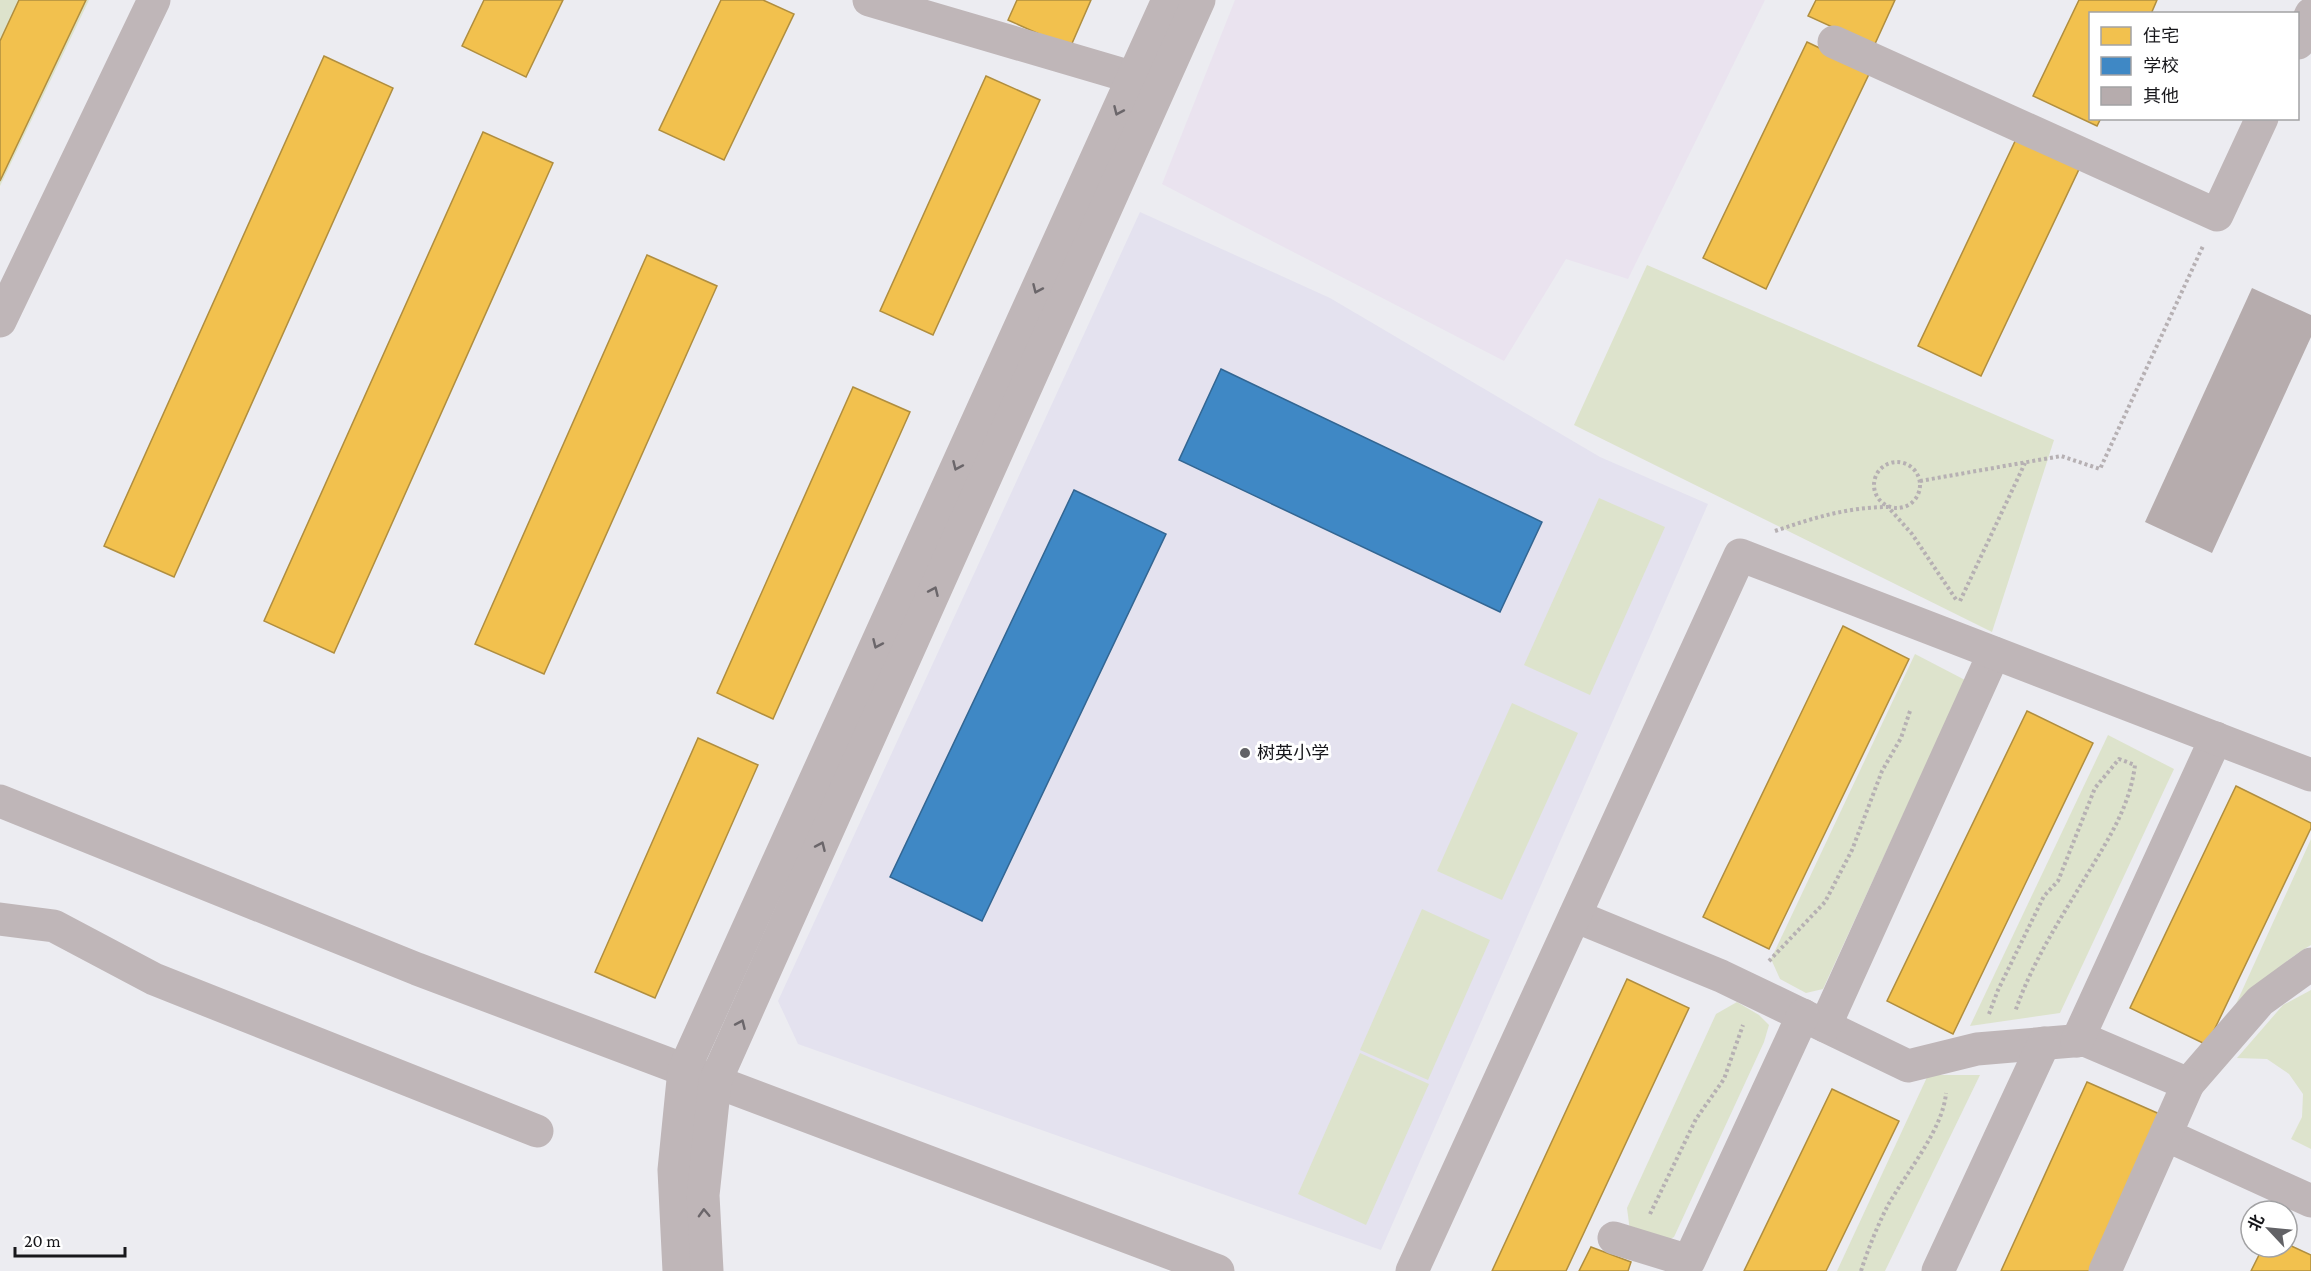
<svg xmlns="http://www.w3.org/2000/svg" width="2311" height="1271" viewBox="0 0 2311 1271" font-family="'Crimson Pro','Noto Sans SC',serif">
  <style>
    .industrial { fill: #eae3ef }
    .built { fill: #e4e2ef }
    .green { fill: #dde3cc }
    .homes { fill: #f2c14e; stroke: #b08e3f; stroke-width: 1.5 }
    .schools { fill: #3f88c5; stroke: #336692; stroke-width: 1.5 }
    .building { fill: #b6acad }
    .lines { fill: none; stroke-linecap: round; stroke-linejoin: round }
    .path { stroke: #b6b0b3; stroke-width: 4; stroke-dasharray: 3 3; stroke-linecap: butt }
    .minor { stroke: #bfb6b8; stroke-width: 33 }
    .oneway { stroke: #6b666a }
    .poi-dot { fill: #626266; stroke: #fff; stroke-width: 2 }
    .labels { text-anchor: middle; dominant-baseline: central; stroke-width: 6; stroke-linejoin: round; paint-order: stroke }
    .poi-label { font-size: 18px; fill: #17171b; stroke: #fff; text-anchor: start }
  </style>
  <rect width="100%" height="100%" fill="#ececf1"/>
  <polygon class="industrial" points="1235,0 1765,0 1628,279 1566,259 1504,361 1162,184"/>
  <polygon class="built" points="1140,212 1330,298 1600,457 1708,504 1381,1250 798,1044 778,1001"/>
  <g class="green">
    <polygon points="0,0 19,0 0,41"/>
    <polygon points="86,0 89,0 0,186 0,181"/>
    <polygon points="1647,265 2054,440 1992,632 1574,425"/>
    <polygon points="1599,498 1665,527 1590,695 1524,665"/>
    <polygon points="1915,654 1965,680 1823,989 1806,993 1780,979 1771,959"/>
    <polygon points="1512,703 1578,733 1502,900 1437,871"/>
    <polygon points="2108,735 2174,769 2060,1013 1970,1026"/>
    <path d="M2311,839V945C2276,965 2250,995 2226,1026Z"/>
    <polygon points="1422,909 1490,940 1428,1080 1360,1050"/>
    <polygon points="2311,990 2311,1149 2291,1139 2302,1117 2303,1094 2289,1074 2267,1059 2237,1058 2283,1005"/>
    <polygon points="1737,1002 1759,1015 1769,1025 1764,1042 1674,1237 1658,1245 1630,1231 1627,1208 1716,1014"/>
    <polygon points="1360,1053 1429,1084 1366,1225 1298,1194"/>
    <polygon points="1928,1075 1980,1075 1885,1271 1837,1271"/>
  </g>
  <g class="homes">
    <polygon points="19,0 86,0 0,181 0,41"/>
    <polygon points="484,0 563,0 526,77 462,46"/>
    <polygon points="721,0 763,0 794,14 724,160 659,130"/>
    <polygon points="1017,0 1091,0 1070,48 1008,20"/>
    <polygon points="1816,0 1895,0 1874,46 1808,16"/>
    <polygon points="2079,0 2157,0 2151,14 2090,14 2090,118 2101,118 2097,126 2033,96"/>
    <polygon points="1807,42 1870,72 1766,289 1703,258"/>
    <polygon points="324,56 393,88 174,577 104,546"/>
    <polygon points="986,76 1040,100 933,335 880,311"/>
    <polygon points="483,132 553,163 334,653 264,621"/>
    <polygon points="2018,135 2081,165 1981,376 1918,346"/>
    <polygon points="647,255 717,286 544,674 475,644"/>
    <polygon points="853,387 910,412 773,719 717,693"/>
    <polygon points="1843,626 1909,659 1769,949 1703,917"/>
    <polygon points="2027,711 2093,743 1953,1034 1887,1001"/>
    <polygon points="698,738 758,765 655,998 595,972"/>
    <polygon points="2236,786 2311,823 2311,828 2207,1045 2130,1008"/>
    <polygon points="1627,979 1689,1008 1566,1271 1492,1271"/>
    <polygon points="2087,1082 2164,1116 2094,1271 2001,1271"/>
    <polygon points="1832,1089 1899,1121 1826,1271 1744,1271"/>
    <polygon points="2287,1244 2311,1255 2311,1271 2251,1271 2263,1247 2287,1247"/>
    <polygon points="1591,1247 1631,1262 1628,1271 1579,1271"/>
  </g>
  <g class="schools">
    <polygon points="1221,369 1542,522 1500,612 1179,460"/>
    <polygon points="1074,490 1166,534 982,921 890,877"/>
  </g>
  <polygon class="building" points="2252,288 2311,315 2311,337 2212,553 2145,522"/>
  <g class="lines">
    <g class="path">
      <circle cx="1897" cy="485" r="23"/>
      <polyline points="1920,481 2061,456 2100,469 2203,246"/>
      <path d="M1775,531C1813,518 1848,507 1888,507L1912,534L1957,601"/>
      <polyline points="1960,601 2025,463"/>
      <polyline points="1769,961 1825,902 1852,850 1882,771 1901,738 1910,711"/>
      <path d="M1989,1014L1998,990L2044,896L2058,881L2095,788L2119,759L2135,765C2130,806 2109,838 2088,873C2061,918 2032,962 2015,1012"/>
      <polyline points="1650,1214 1696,1119 1724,1079 1743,1025"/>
      <path d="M1861,1271C1868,1249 1877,1227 1887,1207C1905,1174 1943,1130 1946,1093"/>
    </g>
    <g class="minor">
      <polyline points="869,0 1155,84"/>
      <polyline points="1834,42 2217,215 2262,118"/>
      <polyline points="2298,43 2311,14"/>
      <polyline points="0,321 154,0"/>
      <polyline points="0,801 417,969 1218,1271"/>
      <polyline points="1575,916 1721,976 1908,1066 1977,1049 2085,1040 2188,1084 2260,1001 2311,964"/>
      <polyline points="0,919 54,926 154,979 537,1131"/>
      <polyline points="1825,1026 1994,653"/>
      <polyline points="2077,1041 2216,738"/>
      <polyline points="2166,1135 2311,1201"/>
      <polyline points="1614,1238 1689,1261 1803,1015"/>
      <polyline points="679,1271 674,1170 684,1070 1168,0"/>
      <polyline points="707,1271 703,1195 715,1082 1199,0"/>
      <polyline points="1412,1271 1740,555 2311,775"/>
      <polyline points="1938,1271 2044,1043"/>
      <polyline points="2105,1271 2188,1084"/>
    </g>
  </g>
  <defs><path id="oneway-chevron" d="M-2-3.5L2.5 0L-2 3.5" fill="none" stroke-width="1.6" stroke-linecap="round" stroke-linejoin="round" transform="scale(1.5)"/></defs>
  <g class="oneway">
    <use href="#oneway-chevron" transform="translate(1118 111) rotate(114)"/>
    <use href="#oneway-chevron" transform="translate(1037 289) rotate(114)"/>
    <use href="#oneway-chevron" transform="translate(957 466) rotate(114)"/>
    <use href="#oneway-chevron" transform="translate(934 591) rotate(-66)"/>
    <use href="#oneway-chevron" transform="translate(877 644) rotate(114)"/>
    <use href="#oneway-chevron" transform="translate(821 846) rotate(-66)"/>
    <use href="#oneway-chevron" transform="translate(741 1024) rotate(-66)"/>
    <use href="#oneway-chevron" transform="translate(704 1213) rotate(-92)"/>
  </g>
  <circle class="poi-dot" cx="1245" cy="753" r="6"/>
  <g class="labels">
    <g class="poi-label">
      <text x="1257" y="753">树英小学</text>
    </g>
  </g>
  <rect x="2089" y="12" width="210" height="108" fill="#ffffff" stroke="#a2a2a4" stroke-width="1.5"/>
  <rect x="2101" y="27" width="30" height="18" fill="#f2c14e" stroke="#a2a2a4" stroke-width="1.5"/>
  <text x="2143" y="42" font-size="18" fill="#17171b">住宅</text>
  <rect x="2101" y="57" width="30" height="18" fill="#3f88c5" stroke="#a2a2a4" stroke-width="1.5"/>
  <text x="2143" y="72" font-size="18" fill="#17171b">学校</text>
  <rect x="2101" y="87" width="30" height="18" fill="#b6acad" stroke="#a2a2a4" stroke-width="1.5"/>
  <text x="2143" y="102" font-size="18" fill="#17171b">其他</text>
  <g transform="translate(2269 1229) rotate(296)"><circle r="28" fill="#ffffff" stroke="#a2a2a4" stroke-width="1.5"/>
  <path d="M0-4.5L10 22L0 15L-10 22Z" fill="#626266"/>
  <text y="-9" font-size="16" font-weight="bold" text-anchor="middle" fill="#17171b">北</text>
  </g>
  <path d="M15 1247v9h110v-9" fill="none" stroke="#17171b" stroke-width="3"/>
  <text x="24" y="1247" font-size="18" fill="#17171b" stroke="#ffffff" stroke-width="4.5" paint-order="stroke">20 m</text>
</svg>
